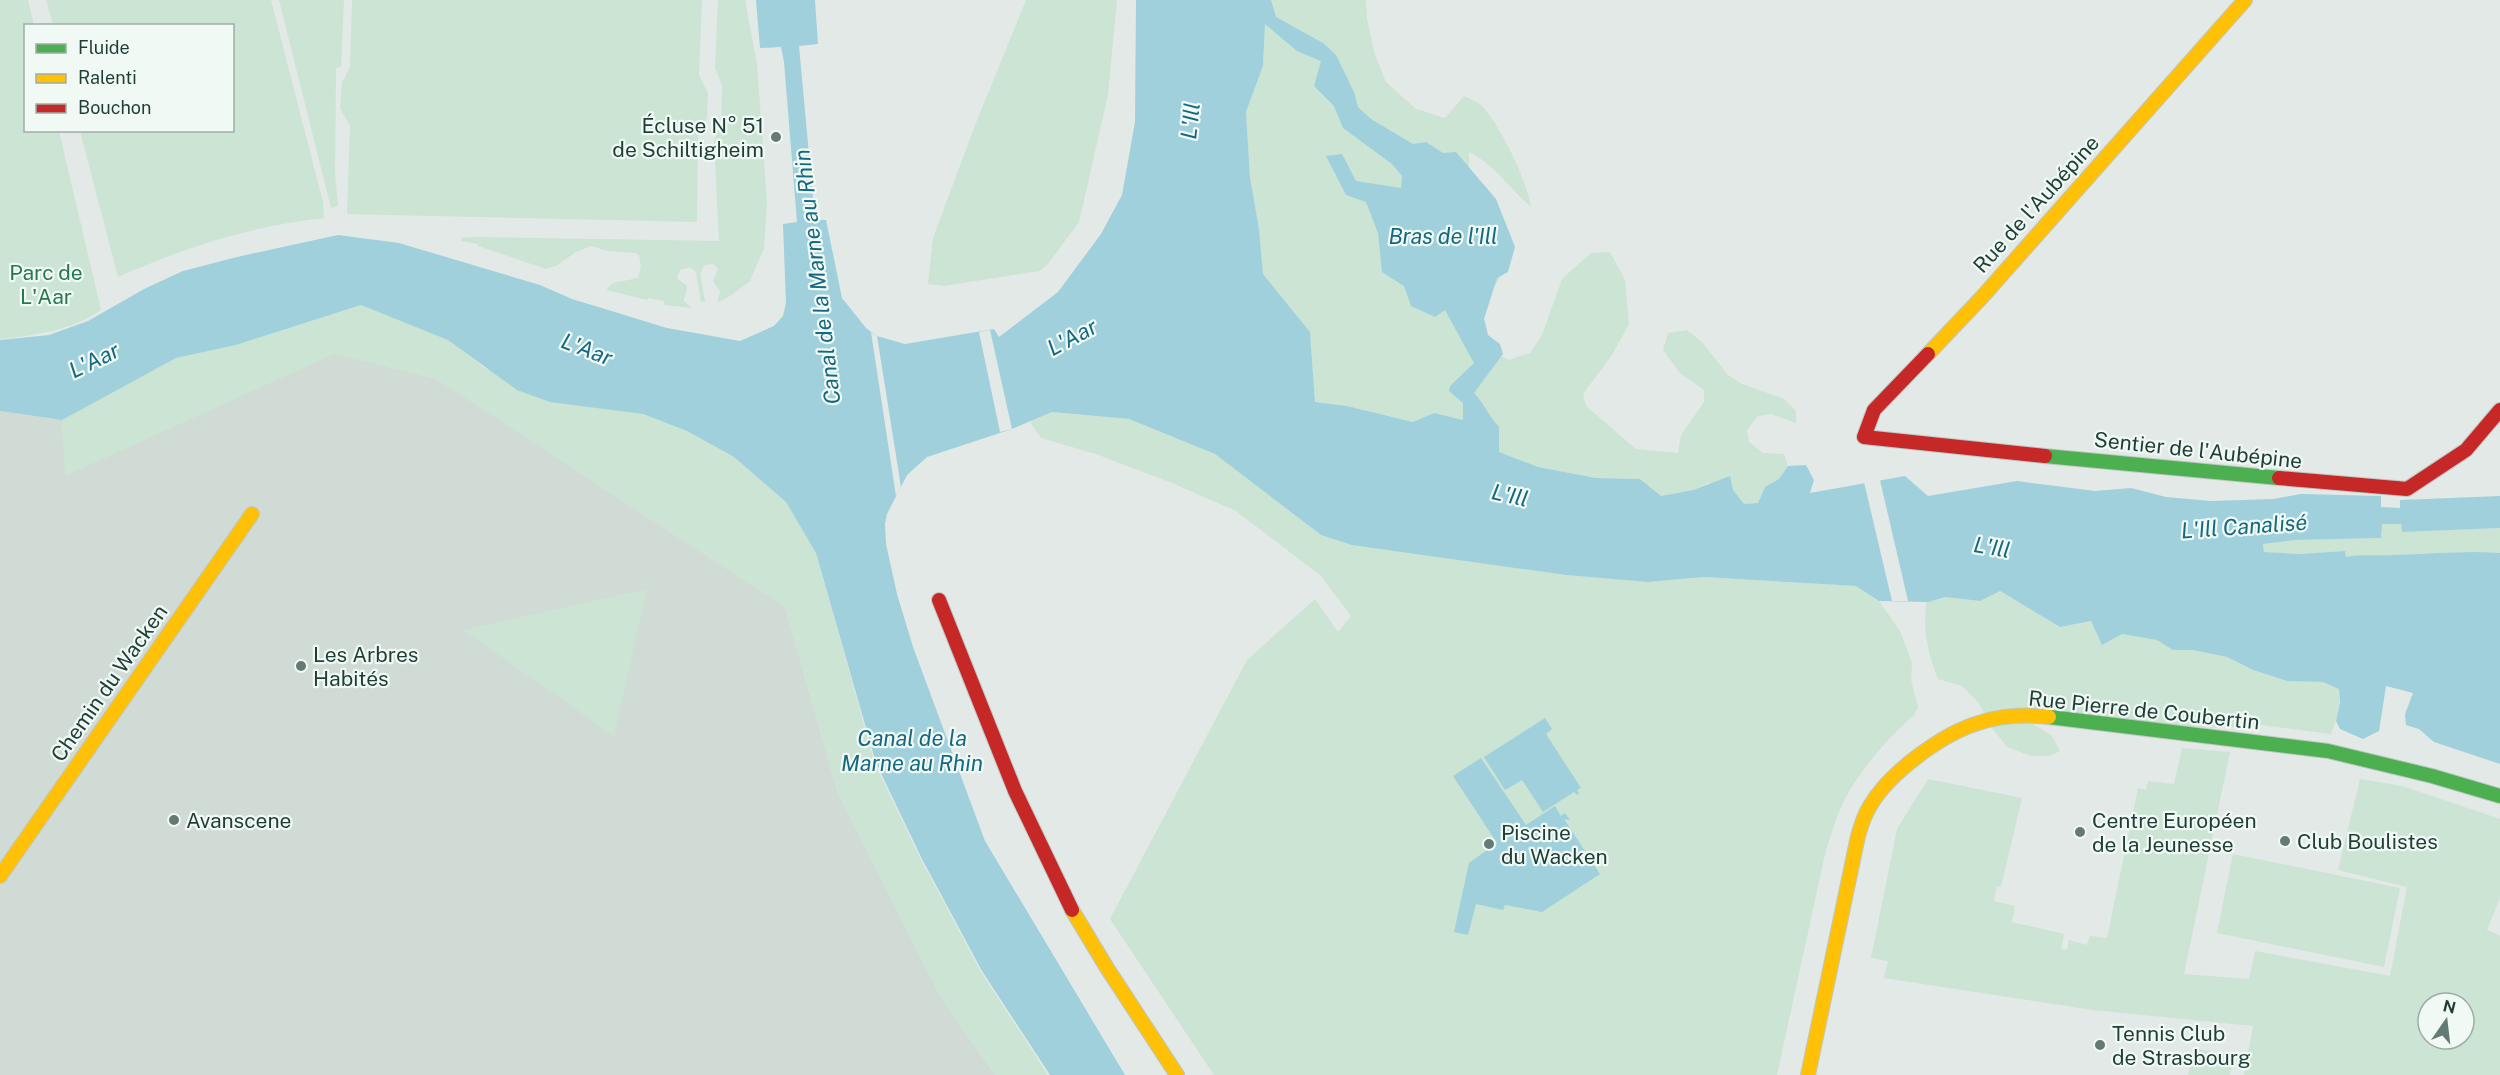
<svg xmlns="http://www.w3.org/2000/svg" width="2500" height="1075" viewBox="0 0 2500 1075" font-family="'Public Sans',sans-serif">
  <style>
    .built { fill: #d0dbd6 }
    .green { fill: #cbe4d3; fill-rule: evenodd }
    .water { fill: #a0d0dc; fill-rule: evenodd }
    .pier { fill: #e3e9e6 }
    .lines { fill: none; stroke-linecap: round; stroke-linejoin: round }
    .fast-casing { stroke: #bec7c4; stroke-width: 16 }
    .slow-casing { stroke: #bec7c4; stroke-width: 16 }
    .jam-casing { stroke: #bec7c4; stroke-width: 16 }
    .fast { stroke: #4caf50; stroke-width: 14 }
    .slow { stroke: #ffc107; stroke-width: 14 }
    .jam { stroke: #c62828; stroke-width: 14 }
    .poi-dot { fill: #647a74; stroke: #f1f9f5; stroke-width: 2 }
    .labels { text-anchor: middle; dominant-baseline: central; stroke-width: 4.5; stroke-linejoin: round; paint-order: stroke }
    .poi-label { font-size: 21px; fill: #1f3e37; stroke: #f1f9f5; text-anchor: start }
    .street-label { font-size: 21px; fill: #1f3e37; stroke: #f1f9f5 }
    .park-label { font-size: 21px; fill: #26794a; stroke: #f1f9f5 }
    .water-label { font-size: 22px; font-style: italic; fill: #14687f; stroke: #f1f9f5 }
  </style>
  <rect width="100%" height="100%" fill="#e3e9e6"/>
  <polygon class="built" points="334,353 437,379 785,607 838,793 940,996 995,1075 0,1075 0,411 62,420 66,475"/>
  <g class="green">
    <path d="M0,0H28L34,25L26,26V130L59,131L101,310C70,331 36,335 0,339Z"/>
    <path d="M46,0H271L323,202L324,218C249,226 187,247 118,277L80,131L232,130V26L53,25Z"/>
    <polygon points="279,0 344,0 341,67 336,68 335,172 338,206 331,208"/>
    <polygon points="352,0 702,0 699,75 708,93 707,118 698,136 697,222 347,214 350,126 340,108 342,83 350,67"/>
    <polygon points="718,0 745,0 757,64 767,202 764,248 750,281 730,296 717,303 720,292 713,281 718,269 713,264 704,265 700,274 705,301 701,302 696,272 690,267 680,270 677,278 687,286 684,301 692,308 664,305 664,301 648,298 647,300 606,290 613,283 638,278 641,266 639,255 636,253 608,251 591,246 576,252 556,266 546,269 478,246 478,244 461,241 462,238 475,237 719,241 714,141 721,124 722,85 715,68"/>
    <polygon points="1026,0 1117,0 1108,95 1079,222 1048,264 1039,271 944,286 928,284 933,238 974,128"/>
    <path d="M1266,0H1366L1367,18L1374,52L1386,82L1416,109L1445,118L1464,96C1470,99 1476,101 1481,105C1500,124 1527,181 1531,207C1510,189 1494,164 1469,152V178L1511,259L1481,309L1488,350L1509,360L1530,353L1542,335L1562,279L1591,253L1610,252L1625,280L1629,324L1612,355L1583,394L1586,406L1636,449L1678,453L1681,435L1704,402V390L1680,373L1663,350L1668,333L1687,330L1702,342L1728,375L1742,384L1784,399L1796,411V423L1771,414L1758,416L1747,430L1749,442L1763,453L1784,454L1788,466L1779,479L1765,487L1758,503L1744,504L1733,490L1708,483L1693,490L1661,496L1640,479L1596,478L1538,467L1478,444L1434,413L1414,422L1347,406L1315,402L1310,332L1263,274L1259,229L1250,177L1246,112L1263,66Z"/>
    <polygon points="361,305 449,340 483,367 550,401 643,414 687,431 734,457 786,502 816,553 875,764 921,860 981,972 1048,1075 995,1075 940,996 838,793 785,607 437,379 334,354 65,476 62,420 74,413 176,358 236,345"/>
    <path d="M1052,412L1129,419L1215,454L1321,535L1566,575L1648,582L1704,577L1856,586L1879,601L1900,631L1912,663L1911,680L1918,707L1914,715C1887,739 1863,766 1846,797C1836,815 1831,836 1825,854L1777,1075H1214L1110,919L1247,660L1315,599L1338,632L1351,616L1320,575L1236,511L1172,483L1096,454L1041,438L1030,422Z"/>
    <path d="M2381,524H2401L2402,532L2500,528V553C2464,550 2429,554 2392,555C2376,556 2362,554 2346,558L2345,551L2299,554L2264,552L2263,544L2295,540L2381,538Z"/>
    <polygon points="647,589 614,736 463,630"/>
    <path d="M1999,591L2060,627L2091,621L2122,634L2157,640L2173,650H2193L2227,657L2253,670L2287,681L2323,682L2339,689C2341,705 2337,718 2331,734L2262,725L2221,728L2029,721L2052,736L2060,751L2050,756H2031L2007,747L1992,728L1979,703L1962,686L1938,679C1928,653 1922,628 1927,600L1945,597L1980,601Z"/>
    <path d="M2182,748L2230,752L2184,974L2249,979L2255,951L2390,976L2407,887L2338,870L2360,779L2402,786L2500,819V898L2487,930L2500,936V1075H2244L2253,1026L2093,1010L1884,978L1888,961L1871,958L1897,829L1928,779L2022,798L2001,887L1997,886L1994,901L2015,906L2012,922L2064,934L2061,949L2067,950L2069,940L2087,945L2090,936L2107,938L2138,788L2146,790L2148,781L2174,784ZM2428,1003H2464V1039H2428Z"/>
    <polygon points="2233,854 2400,888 2384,967 2217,933"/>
    <polygon points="2194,1048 2234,1056 2230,1075 2188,1075"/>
  </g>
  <g class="water">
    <path d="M756,0H815L818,44L799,46L815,220H826L842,298L866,328L877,336L905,344L994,329L999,337L1058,292L1101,234L1122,195L1135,122L1136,0H1271L1276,17L1323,43L1336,55L1354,92L1358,107L1371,119L1413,144L1426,142L1443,153L1456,152L1496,199L1515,247L1508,272L1497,278L1484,319L1488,335L1500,344L1503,354L1474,393C1485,404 1488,416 1499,427V452L1538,467L1596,478L1640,479L1661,496L1693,490L1730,476L1733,490L1744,504L1758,503L1765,487L1779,479L1788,466L1806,465L1814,480L1810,493L1905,476L1928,496L2017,481L2095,491L2131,488L2166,497L2211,501L2273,499L2301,494L2381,496V507L2400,508V500L2500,496V528L2402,532L2401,524H2382L2381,538L2295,540L2263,544L2264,552L2299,554L2345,551L2346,557C2362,554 2377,556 2393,555C2429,554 2464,550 2500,553V764L2434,742L2419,729L2406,725L2405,714L2413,693L2386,686L2379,731L2363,739L2340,729L2336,721L2340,702L2339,689L2323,682L2287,681L2253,670L2227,657L2193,650H2173L2157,640L2122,634L2102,645L2091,621L2060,627L2000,591L1980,601L1945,597L1928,602L1879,601L1856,586L1704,577L1648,582L1566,575L1352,545L1321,535L1215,454L1129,419L1052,412L1012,429L927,457L907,475L887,514L885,524L886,544L897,594L913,647L985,841L1125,1075H1050L982,971L922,859L876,763L816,553L786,502L734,457L687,431L643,414L550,402L517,390L448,340L361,305L236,345L176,358L62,420L0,411V340L49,335L88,321L144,289L183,271L237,257L338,235L399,243L540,285L572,299L667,328L740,341L774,326L783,316L786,303L783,224L797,222L784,62L781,47L760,48ZM1265,24L1297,51L1321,61L1314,86L1334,106L1343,128L1392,164L1402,176L1401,188L1356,181L1342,154L1326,156L1346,195L1366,202L1378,233L1382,272L1404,286L1411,306L1435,317L1445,310L1474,363L1450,386L1449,391L1463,403V420L1434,413L1413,422L1347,406L1315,402L1310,332L1263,274L1259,229L1250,177L1246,112L1263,66Z"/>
    <polygon points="1545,718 1552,729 1546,734 1581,788 1577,790 1579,793 1577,795 1574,792 1543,812 1522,780 1505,790 1484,757"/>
    <polygon points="1481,758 1526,825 1555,806 1561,816 1565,813 1570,820 1564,819 1600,874 1542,912 1505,905 1503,910 1476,904 1468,935 1454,932 1469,863 1497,843 1453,776"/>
  </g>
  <g class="pier">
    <polygon points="990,330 1012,429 1000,432 979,332"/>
    <polygon points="871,332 877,336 901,487 896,496"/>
    <polygon points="1880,480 1908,601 1892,601 1864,482"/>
  </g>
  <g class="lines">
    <defs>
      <g id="fast">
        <polyline points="2045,456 2279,478"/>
        <polyline points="2049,717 2328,751 2432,776 2500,796"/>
      </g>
      <g id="slow">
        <polyline points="1928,354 1983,296 2245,0"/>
        <polyline points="0,876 252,514"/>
        <polyline points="1072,910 1107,968 1177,1075"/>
        <path d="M1808,1075L1858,836C1861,826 1864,815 1870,806C1889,773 1940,736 1975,724C1998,716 2025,714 2049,717"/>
      </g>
      <g id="jam">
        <polyline points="1928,354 1874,410 1864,437 2045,456"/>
        <polyline points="2279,478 2407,489 2466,450 2500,410"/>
        <polyline points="939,600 1015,791 1072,910"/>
      </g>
    </defs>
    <use href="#fast" class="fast-casing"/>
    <use href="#slow" class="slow-casing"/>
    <use href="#jam" class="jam-casing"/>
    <use href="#fast" class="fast"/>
    <use href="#slow" class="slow"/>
    <use href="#jam" class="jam"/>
  </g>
  <g class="poi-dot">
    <circle cx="776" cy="137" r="6"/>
    <circle cx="301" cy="666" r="6"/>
    <circle cx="174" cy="820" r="6"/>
    <circle cx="2080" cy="832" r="6"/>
    <circle cx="2285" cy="841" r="6"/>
    <circle cx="1489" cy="844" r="6"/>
    <circle cx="2100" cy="1045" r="6"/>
  </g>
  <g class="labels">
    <g class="poi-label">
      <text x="764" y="125" text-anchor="end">Écluse N° 51<tspan x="764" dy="24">de Schiltigheim</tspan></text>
      <text x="313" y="654">Les Arbres<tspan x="313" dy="24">Habités</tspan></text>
      <text x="186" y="820">Avanscene</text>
      <text x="2092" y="820">Centre Européen<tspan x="2092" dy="24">de la Jeunesse</tspan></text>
      <text x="1501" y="832">Piscine<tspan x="1501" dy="24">du Wacken</tspan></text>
      <text x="2297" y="841">Club Boulistes</text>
      <text x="2112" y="1033">Tennis Club<tspan x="2112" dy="24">de Strasbourg</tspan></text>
    </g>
    <g class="street-label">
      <text transform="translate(2036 204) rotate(-48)">Rue de l'Aubépine</text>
      <text transform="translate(2198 450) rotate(6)">Sentier de l'Aubépine</text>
      <text transform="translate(109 683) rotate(-55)">Chemin du Wacken</text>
      <text transform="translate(2144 710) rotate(6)">Rue Pierre de Coubertin</text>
    </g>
    <g class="park-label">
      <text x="46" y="272">Parc de<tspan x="46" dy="24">L'Aar</tspan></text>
    </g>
    <g class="water-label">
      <text transform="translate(1190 121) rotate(-84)">L'Ill</text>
      <text x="1443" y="236">Bras de l'Ill</text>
      <text transform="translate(817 277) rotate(-97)">Canal de la Marne au Rhin</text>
      <text transform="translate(1072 337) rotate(-28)">L'Aar</text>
      <text transform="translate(587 349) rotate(21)">L'Aar</text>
      <text transform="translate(94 360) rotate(-26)">L'Aar</text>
      <text transform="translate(1510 495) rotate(13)">L'Ill</text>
      <text transform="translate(2244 526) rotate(-4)">L'Ill Canalisé</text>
      <text transform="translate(1992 547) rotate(10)">L'Ill</text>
      <text x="912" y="738">Canal de la<tspan x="912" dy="25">Marne au Rhin</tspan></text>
    </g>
  </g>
  <rect x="24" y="24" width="210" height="108" fill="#f1f9f5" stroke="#9daea9" stroke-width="1.5"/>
  <rect x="36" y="44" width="30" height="9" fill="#4caf50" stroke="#9daea9" stroke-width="1.5"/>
  <text x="78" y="54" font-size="18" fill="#1f3e37">Fluide</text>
  <rect x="36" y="74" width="30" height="9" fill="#ffc107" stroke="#9daea9" stroke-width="1.5"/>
  <text x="78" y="84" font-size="18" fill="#1f3e37">Ralenti</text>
  <rect x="36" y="104" width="30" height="9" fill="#c62828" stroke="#9daea9" stroke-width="1.5"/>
  <text x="78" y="114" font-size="18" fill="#1f3e37">Bouchon</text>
  <g transform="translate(2446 1021) rotate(14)"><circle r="28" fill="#f1f9f5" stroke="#9daea9" stroke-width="1.5"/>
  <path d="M0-4.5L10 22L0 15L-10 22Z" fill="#647a74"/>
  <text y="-9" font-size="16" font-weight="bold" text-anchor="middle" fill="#1f3e37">N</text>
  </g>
</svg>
